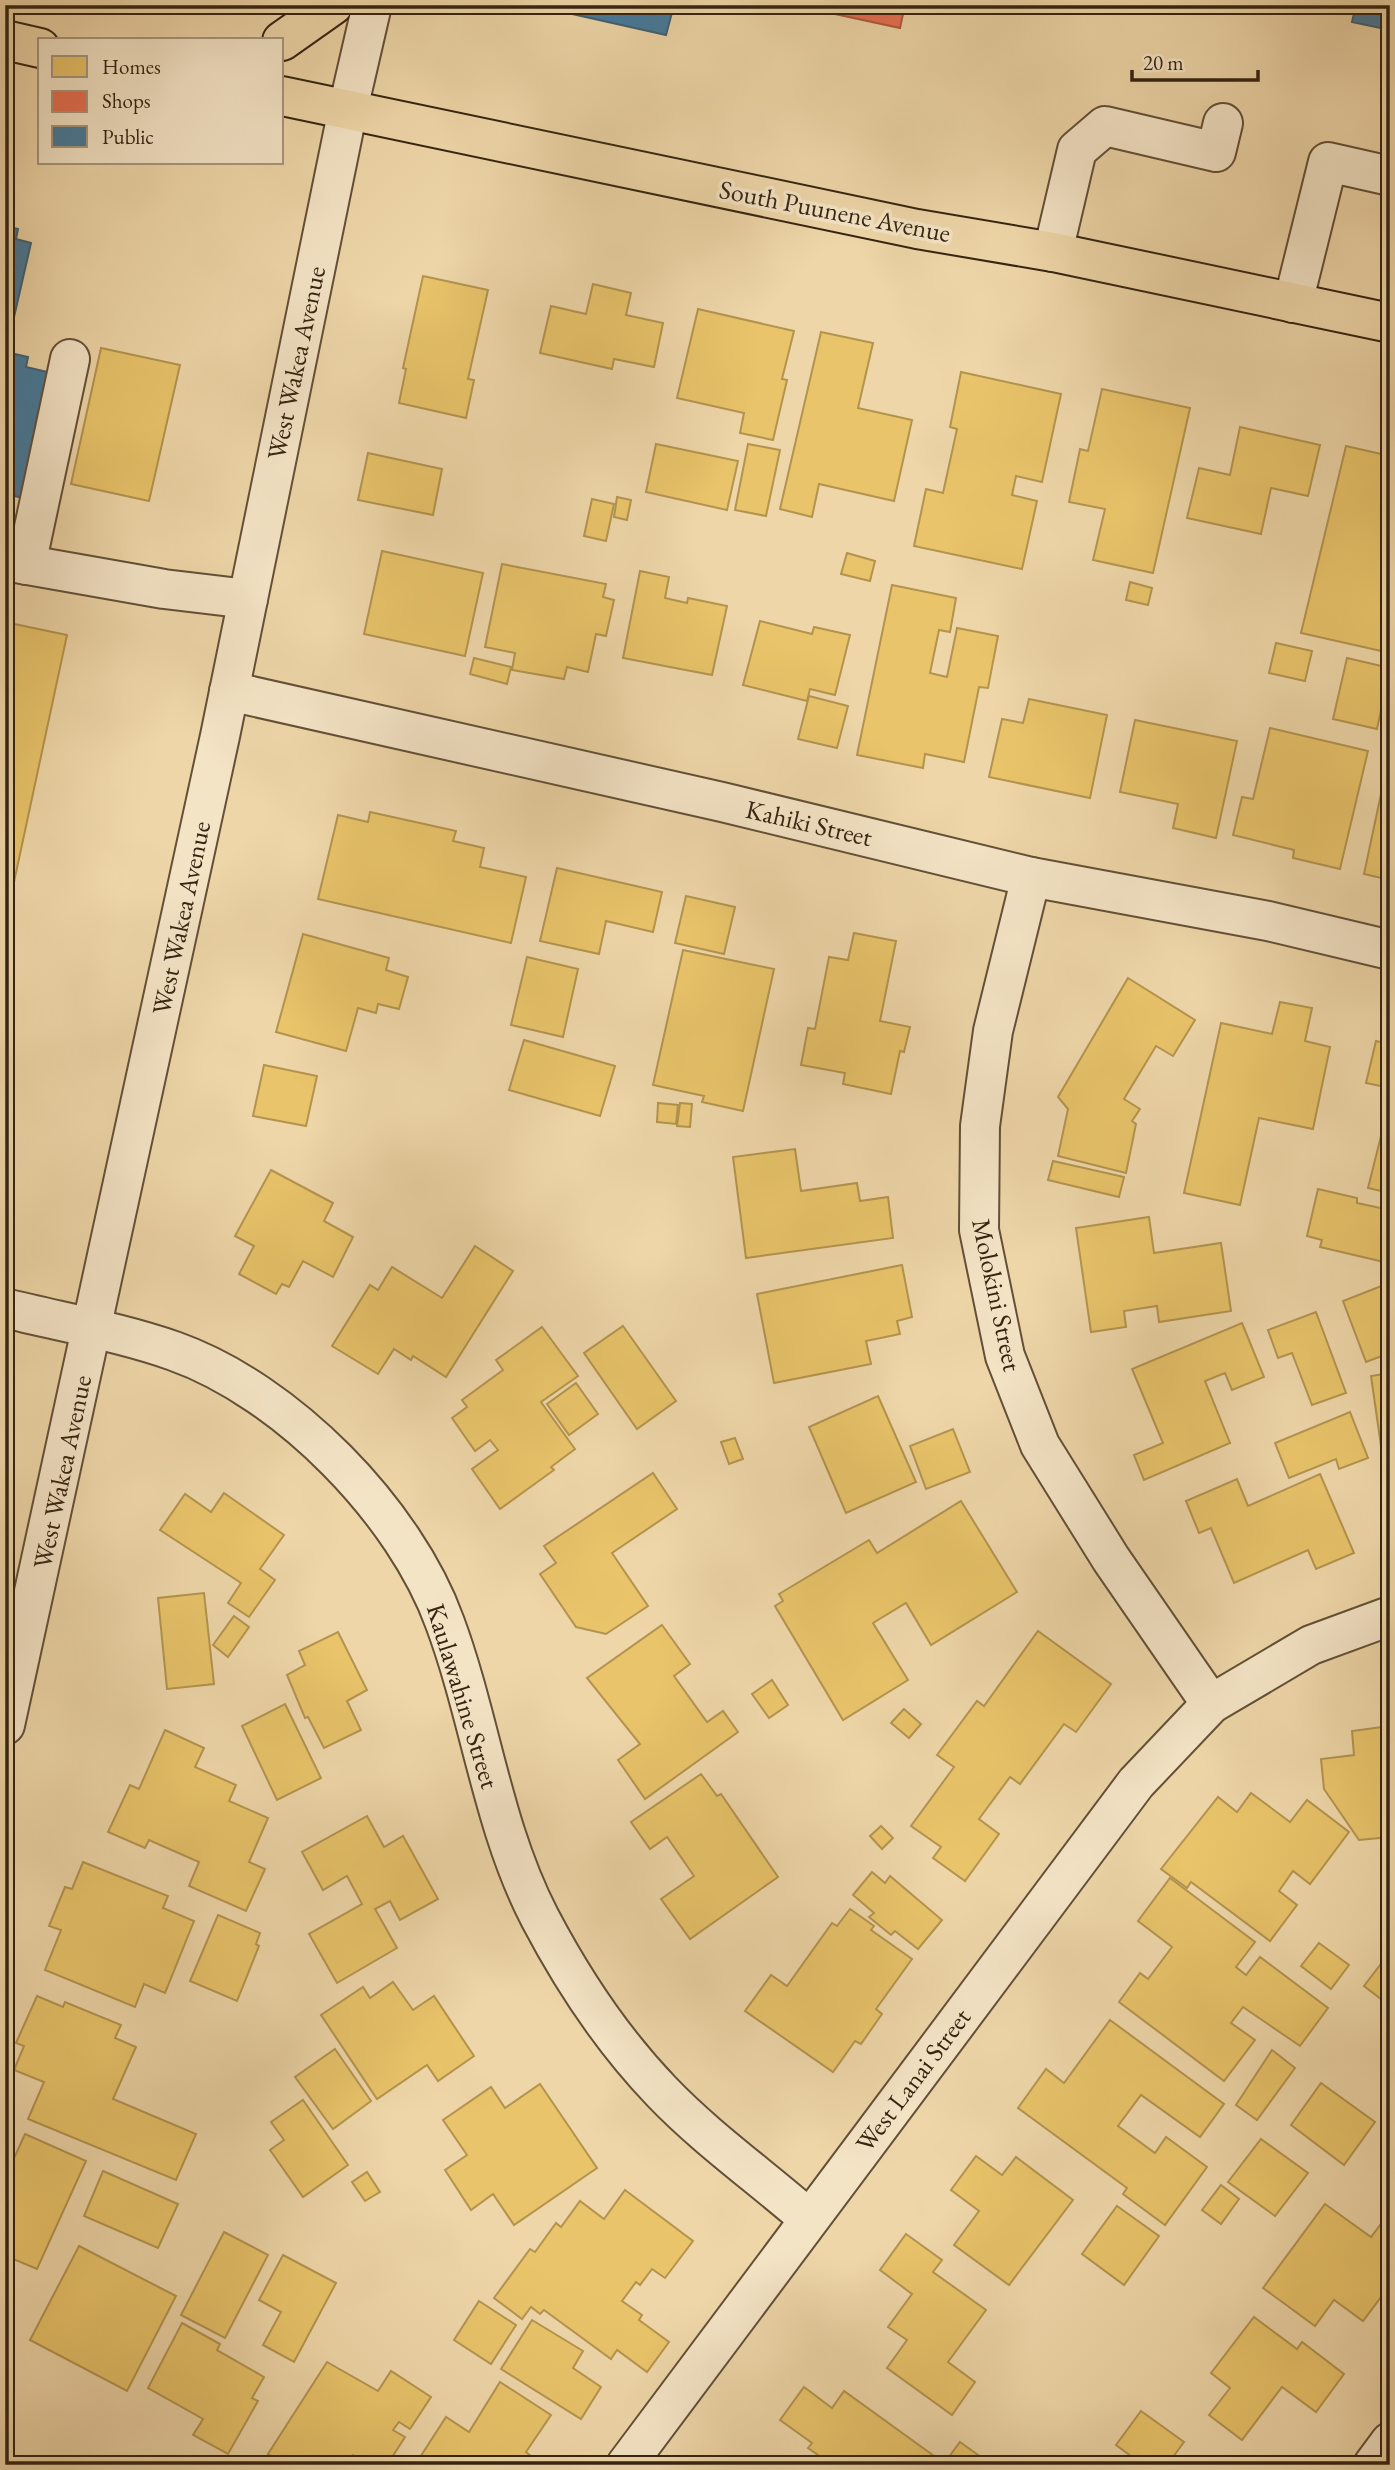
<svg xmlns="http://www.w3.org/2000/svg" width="1395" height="2470" viewBox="0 0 1395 2470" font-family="'EB Garamond',serif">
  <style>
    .homes { fill: #e9c46a; stroke: #b3944f; stroke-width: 2 }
    .shops { fill: #e76f51; stroke: #b2583e; stroke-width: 2 }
    .public { fill: #457b9d; stroke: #406173; stroke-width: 2 }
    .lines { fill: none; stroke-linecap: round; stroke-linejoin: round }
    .minor-casing { stroke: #635037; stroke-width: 42 }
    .major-casing { stroke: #352411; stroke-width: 42 }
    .minor { stroke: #f4e4c6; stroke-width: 38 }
    .major { stroke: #eed6a8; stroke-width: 38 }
    .labels { text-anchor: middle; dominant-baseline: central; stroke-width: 7; stroke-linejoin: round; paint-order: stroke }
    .street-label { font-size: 26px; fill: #352411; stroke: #f4e4c6 }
  </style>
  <rect width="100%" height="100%" fill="#eed6a8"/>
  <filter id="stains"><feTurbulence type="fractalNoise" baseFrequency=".00286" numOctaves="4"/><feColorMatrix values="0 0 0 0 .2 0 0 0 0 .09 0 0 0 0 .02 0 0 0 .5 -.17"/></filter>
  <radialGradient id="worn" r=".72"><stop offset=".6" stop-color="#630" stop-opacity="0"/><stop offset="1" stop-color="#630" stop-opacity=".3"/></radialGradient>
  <g class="homes">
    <polygon points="423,276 488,290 468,379 474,380 466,418 399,403 406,369 403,368"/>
    <polygon points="593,284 631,293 626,315 663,323 654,367 614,359 612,369 540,353 551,306 586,314"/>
    <polygon points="698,309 794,331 782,379 787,380 773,440 740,433 744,413 677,398"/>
    <polygon points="821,332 873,343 858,408 912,420 894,501 819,484 812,517 780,509"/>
    <polygon points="101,348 180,365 149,501 71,484"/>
    <polygon points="961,372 1061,394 1042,482 1016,476 1012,495 1037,501 1022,569 914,546 926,489 943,493 957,429 950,427"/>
    <polygon points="1102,389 1190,408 1153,573 1093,560 1105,509 1069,502 1080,449 1088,451"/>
    <polygon points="1240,427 1320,445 1308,496 1271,488 1261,534 1187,518 1199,468 1230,475"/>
    <polygon points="656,444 738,461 727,510 646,492"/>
    <polygon points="748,444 780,450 766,516 735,510"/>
    <polygon points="1346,446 1390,456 1390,653 1301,633"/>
    <polygon points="368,453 442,469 433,515 358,500"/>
    <polygon points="617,497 631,500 627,520 614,517"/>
    <polygon points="592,499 614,504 606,541 584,536"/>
    <polygon points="382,551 483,573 465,656 364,634"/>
    <polygon points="847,553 875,561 870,581 841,574"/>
    <polygon points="502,564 606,584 603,597 614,600 606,636 596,634 588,672 567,667 564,679 512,670 515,653 485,647"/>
    <polygon points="640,571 669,577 665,598 687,603 688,598 727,606 712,675 623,658"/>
    <polygon points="1130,582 1152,588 1148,605 1126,600"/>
    <polygon points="892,585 956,598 950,632 939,630 930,673 947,677 957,628 998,636 988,688 979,687 964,762 925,754 923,768 857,755"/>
    <polygon points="760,621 812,634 814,627 850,635 835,695 810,689 807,701 743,685"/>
    <polygon points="5,622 67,635 5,924"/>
    <polygon points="1276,643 1312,651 1305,681 1269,673"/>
    <polygon points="474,658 511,667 507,684 470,674"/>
    <polygon points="1347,658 1390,668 1377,729 1333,719"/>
    <polygon points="809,696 848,706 837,748 798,739"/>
    <polygon points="1029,699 1107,715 1090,798 989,777 1002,719 1023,723"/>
    <polygon points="1135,720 1237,741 1216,838 1173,828 1178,804 1120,792"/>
    <polygon points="1270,728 1368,751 1340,869 1293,858 1294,850 1233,835 1242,797 1253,799"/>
    <polygon points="1381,794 1390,796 1390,880 1364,874"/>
    <polygon points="370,812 456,831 453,841 484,848 480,867 526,877 511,943 318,899 338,815 368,822"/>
    <polygon points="557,868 662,892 653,932 606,921 599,954 540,941"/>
    <polygon points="686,896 735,907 724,954 675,943"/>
    <polygon points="854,933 896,941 880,1021 910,1027 904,1052 900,1051 891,1094 843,1084 845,1073 801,1065 808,1028 815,1029 829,957 848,960"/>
    <polygon points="303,934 389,958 386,970 408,977 399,1009 378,1004 376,1013 358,1008 346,1051 276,1032"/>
    <polygon points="683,950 774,969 743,1111 702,1102 704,1096 653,1085"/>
    <polygon points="527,957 578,969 563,1037 511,1025"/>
    <polygon points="1128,978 1195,1020 1173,1056 1156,1046 1124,1099 1140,1109 1132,1121 1136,1124 1126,1173 1058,1156 1068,1109 1058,1097"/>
    <polygon points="1280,1002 1312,1008 1305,1041 1330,1047 1313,1129 1259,1118 1240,1205 1184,1193 1221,1023 1272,1034"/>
    <polygon points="524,1040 615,1066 600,1116 509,1090"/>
    <polygon points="1376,1041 1390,1044 1390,1088 1366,1083"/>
    <polygon points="264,1065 317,1076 306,1126 253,1116"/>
    <polygon points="658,1103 678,1105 676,1124 657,1122"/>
    <polygon points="680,1103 692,1104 690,1127 677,1126"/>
    <polygon points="1390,1116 1390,1193 1368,1188 1382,1132 1386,1133"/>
    <polygon points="795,1149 801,1191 857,1183 860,1201 888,1197 893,1238 746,1258 733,1157"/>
    <polygon points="1053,1161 1124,1177 1119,1197 1048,1180"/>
    <polygon points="271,1170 333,1203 324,1221 353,1237 333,1277 303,1261 289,1287 282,1284 276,1294 239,1274 254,1246 235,1236"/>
    <polygon points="1318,1189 1357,1198 1357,1203 1390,1210 1390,1239 1384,1262 1320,1247 1322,1240 1307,1236"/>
    <polygon points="1149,1217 1154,1253 1221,1243 1231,1311 1159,1322 1157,1306 1124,1311 1126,1327 1091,1332 1076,1228"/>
    <polygon points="475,1246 513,1271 446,1377 413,1356 411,1360 394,1349 378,1374 332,1346 370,1285 378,1290 392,1267 442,1298"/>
    <polygon points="902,1265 912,1317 897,1321 900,1334 866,1341 871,1364 774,1383 757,1294"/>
    <polygon points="1389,1283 1390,1353 1366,1362 1343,1301"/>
    <polygon points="1316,1312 1346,1393 1312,1405 1292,1353 1278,1358 1268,1330"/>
    <polygon points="1242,1323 1264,1377 1232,1390 1225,1373 1205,1381 1230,1443 1144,1480 1134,1455 1163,1443 1132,1369"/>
    <polygon points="623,1326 676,1401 637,1429 584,1353"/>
    <polygon points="542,1327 578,1376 541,1402 575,1449 551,1467 554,1470 500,1509 472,1469 498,1450 490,1440 475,1451 452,1418 467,1407 462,1400 503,1370 496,1360"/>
    <polygon points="1390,1373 1390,1459 1383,1460 1371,1376"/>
    <polygon points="576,1383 598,1414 569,1435 547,1404"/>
    <polygon points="878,1396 916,1482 846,1513 809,1427"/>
    <polygon points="1350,1412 1368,1458 1339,1469 1336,1459 1289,1478 1275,1443"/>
    <polygon points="953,1429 970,1472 926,1489 910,1446"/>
    <polygon points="735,1438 743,1459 729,1464 721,1442"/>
    <polygon points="653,1473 677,1509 612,1553 648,1606 606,1634 576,1627 540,1574 556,1563 544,1546"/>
    <polygon points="1320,1474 1354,1553 1316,1569 1308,1550 1234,1583 1211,1528 1199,1533 1186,1501 1237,1479 1248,1506"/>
    <polygon points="224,1493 284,1535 260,1569 275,1580 249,1617 228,1603 241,1583 160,1530 185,1494 211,1512"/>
    <polygon points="961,1501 1017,1592 931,1645 906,1603 873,1623 908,1680 843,1720 775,1606 783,1601 779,1594 869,1540 877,1553"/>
    <polygon points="204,1593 214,1684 167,1689 158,1598"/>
    <polygon points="234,1616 249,1627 228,1657 213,1645"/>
    <polygon points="662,1625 690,1664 674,1676 707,1722 723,1711 738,1732 645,1799 618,1760 640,1744 587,1678"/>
    <polygon points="1038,1631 1111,1684 1076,1732 1064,1724 1020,1784 1010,1777 979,1819 999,1834 965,1881 933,1858 941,1847 911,1826 954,1767 937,1755 977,1701 984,1706"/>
    <polygon points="338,1632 367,1690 347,1701 361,1730 324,1748 308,1717 305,1718 287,1675 305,1665 299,1651"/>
    <polygon points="772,1680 788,1705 769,1718 752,1694"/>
    <polygon points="285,1704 321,1778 277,1800 242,1726"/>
    <polygon points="904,1709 921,1724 909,1738 891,1723"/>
    <polygon points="1390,1726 1390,1837 1359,1840 1324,1789 1321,1759 1354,1755 1352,1731"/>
    <polygon points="165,1730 204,1748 195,1767 236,1785 229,1801 268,1818 249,1862 265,1869 246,1911 189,1886 199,1862 149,1840 145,1848 108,1832 130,1785 139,1789"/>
    <polygon points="701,1774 717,1796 721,1794 778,1877 690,1939 661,1899 694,1876 667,1837 650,1849 631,1822"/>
    <polygon points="1251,1793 1290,1822 1307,1800 1349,1832 1310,1884 1293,1871 1279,1891 1297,1905 1270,1941 1191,1882 1187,1888 1161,1869 1218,1797 1237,1812"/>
    <polygon points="367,1816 384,1847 403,1836 438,1899 400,1920 390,1901 375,1909 397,1948 337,1983 309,1934 362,1904 347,1876 323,1890 302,1852"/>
    <polygon points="881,1826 893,1838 882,1849 870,1836"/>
    <polygon points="83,1862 168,1896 163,1908 194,1921 165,1993 144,1984 135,2007 45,1970 61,1930 49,1926 65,1887 72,1889"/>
    <polygon points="872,1872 885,1883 890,1876 942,1920 918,1949 895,1931 891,1935 869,1917 874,1913 853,1895"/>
    <polygon points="1170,1878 1255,1942 1236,1967 1246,1975 1260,1957 1328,2008 1300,2046 1243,2007 1231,2023 1255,2040 1224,2081 1119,2002 1140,1973 1148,1979 1172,1947 1138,1921"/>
    <polygon points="850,1909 874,1926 871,1930 912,1959 876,2009 882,2014 861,2044 855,2041 833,2072 745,2011 771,1975 787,1986 832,1923 837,1926"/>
    <polygon points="218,1915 260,1933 256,1944 259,1946 237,2001 190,1981"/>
    <polygon points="1319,1943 1349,1965 1331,1989 1301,1966"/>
    <polygon points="1390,1952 1390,2006 1364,1986"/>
    <polygon points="393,1982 413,2010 434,1996 474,2056 438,2081 427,2065 377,2099 321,2015 363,1987 370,1998"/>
    <polygon points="37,1996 63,2007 65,2002 121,2025 115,2038 136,2047 113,2099 196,2134 176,2180 28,2119 44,2082 14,2070 24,2046 16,2043"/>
    <polygon points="1110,2020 1224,2104 1200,2137 1141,2095 1118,2126 1155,2153 1166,2137 1207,2167 1165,2225 1123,2194 1127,2188 1018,2108 1046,2069 1064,2083"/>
    <polygon points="335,2049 371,2101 333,2129 295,2077"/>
    <polygon points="1272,2050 1295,2068 1257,2120 1236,2105"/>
    <polygon points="1321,2083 1375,2122 1344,2165 1291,2125"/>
    <polygon points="540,2084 597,2168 514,2225 493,2194 471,2210 445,2170 467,2155 443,2120 491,2087 505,2108"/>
    <polygon points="303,2100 348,2165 303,2197 270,2150 284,2140 271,2122"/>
    <polygon points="25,2134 86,2161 37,2269 11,2258 5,2271 5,2178"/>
    <polygon points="1261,2139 1308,2173 1275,2216 1228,2182"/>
    <polygon points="976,2156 1002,2175 1016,2157 1073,2200 1009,2285 954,2245 979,2211 951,2190"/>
    <polygon points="103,2171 178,2204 158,2248 84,2216"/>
    <polygon points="367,2172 380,2192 365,2201 352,2182"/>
    <polygon points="1221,2185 1239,2199 1221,2224 1202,2210"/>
    <polygon points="625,2190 693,2241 665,2278 652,2269 640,2285 636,2282 622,2301 642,2315 639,2320 669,2342 647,2372 617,2350 611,2359 544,2310 540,2314 531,2307 522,2319 494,2298 530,2249 535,2252 556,2223 561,2227 580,2201 604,2219"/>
    <polygon points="1325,2204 1371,2237 1380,2225 1390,2232 1390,2285 1363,2321 1334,2300 1315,2326 1263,2288"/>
    <polygon points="1117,2206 1159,2236 1124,2285 1082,2254"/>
    <polygon points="224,2232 268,2255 225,2338 181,2315"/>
    <polygon points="906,2234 942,2260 933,2272 986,2310 948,2362 975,2382 952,2415 887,2368 907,2340 888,2327 912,2294 880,2270"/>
    <polygon points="79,2246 176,2296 127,2391 30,2340"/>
    <polygon points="283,2255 336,2283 294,2362 263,2345 281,2312 259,2300"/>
    <polygon points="479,2301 516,2325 491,2364 454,2340"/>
    <polygon points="1254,2317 1297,2349 1302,2342 1344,2374 1316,2412 1282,2387 1242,2440 1209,2415 1230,2388 1211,2373"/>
    <polygon points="532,2320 583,2351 573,2368 601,2387 581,2419 501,2369"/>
    <polygon points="182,2323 220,2344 217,2350 264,2377 252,2398 258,2401 228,2454 193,2435 203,2419 148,2388"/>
    <polygon points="327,2362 378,2391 391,2371 431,2397 410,2429 399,2422 393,2430 405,2437 387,2465 368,2465 353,2455 346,2465 284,2465 268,2454"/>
    <polygon points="500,2382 551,2415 526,2452 531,2456 525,2465 415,2465 446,2417 469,2432"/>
    <polygon points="804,2387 832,2408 844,2391 934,2456 927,2465 811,2465 818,2455 808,2448 812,2443 780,2420"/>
    <polygon points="1141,2411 1184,2442 1167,2465 1143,2465 1116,2445"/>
    <polygon points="960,2442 992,2465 943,2465"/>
  </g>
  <polygon class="shops" points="793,5 905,5 900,28"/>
  <g class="public">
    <polygon points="532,5 674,5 666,35"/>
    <polygon points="1356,5 1390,5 1390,30 1352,22"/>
    <polygon points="5,226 18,229 16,239 31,243 6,352 28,357 26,367 56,374 28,499 5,494"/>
  </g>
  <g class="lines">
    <defs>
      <g id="minor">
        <polyline points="1053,252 1077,150 1105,126 1216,152 1223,123"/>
        <polyline points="1293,303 1328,162 1390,176"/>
        <polyline points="5,561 164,589 248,599"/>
        <polyline points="26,565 70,359"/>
        <polyline points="229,691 722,802 1031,877 1268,921 1390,950"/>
        <polyline points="1031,877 993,1031 980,1126 979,1230 1005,1356 1040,1445 1111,1559 1211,1704"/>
        <path d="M5,1308C61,1322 120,1332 174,1351C287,1391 405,1512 445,1623C481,1720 492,1826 540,1918C573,1981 612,2040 662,2092C706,2138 761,2177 809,2219"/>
        <polyline points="5,1725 220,736 348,109 372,5"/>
        <polyline points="626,2465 1136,1783 1211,1704 1311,1645 1390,1616"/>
        <polyline points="1373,2465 1390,2442"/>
      </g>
      <g id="major">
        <polyline points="5,40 40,48"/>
        <polyline points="282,41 333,5"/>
        <polyline points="282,96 917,229 1053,252 1390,323"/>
      </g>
    </defs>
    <use href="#minor" class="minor-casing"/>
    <use href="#major" class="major-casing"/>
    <use href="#minor" class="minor"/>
    <use href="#major" class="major"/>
  </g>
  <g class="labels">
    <g class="street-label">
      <text transform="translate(835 211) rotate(11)">South Puunene Avenue</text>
      <text transform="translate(296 363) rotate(-78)">West Wakea Avenue</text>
      <text transform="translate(809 823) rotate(13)">Kahiki Street</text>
      <text transform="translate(181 918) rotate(-78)">West Wakea Avenue</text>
      <text transform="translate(997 1295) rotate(78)">Molokini Street</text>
      <text transform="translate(62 1472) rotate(-78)">West Wakea Avenue</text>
      <text transform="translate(463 1696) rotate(73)">Kaulawahine Street</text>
      <text transform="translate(913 2080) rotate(-53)">West Lanai Street</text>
    </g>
  </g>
  <rect width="1395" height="2470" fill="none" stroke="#eed6a8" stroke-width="28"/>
  <rect x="7" y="7" width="1381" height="2456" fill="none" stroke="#352411" stroke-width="3.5"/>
  <rect x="14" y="14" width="1367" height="2442" fill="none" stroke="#352411" stroke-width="2"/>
  <rect x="38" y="38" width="245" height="126" fill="#f4e4c6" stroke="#a8977e" stroke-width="2"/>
  <rect x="52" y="56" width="35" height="21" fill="#e9c46a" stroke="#a8977e" stroke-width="2"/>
  <text x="102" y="74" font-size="21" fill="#352411">Homes</text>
  <rect x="52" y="91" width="35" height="21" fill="#e76f51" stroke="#a8977e" stroke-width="2"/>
  <text x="102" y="108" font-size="21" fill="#352411">Shops</text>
  <rect x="52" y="126" width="35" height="21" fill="#457b9d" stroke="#a8977e" stroke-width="2"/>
  <text x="102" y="144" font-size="21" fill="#352411">Public</text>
  <path d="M1132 70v10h126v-10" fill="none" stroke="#352411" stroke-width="3.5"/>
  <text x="1143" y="70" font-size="21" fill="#352411" stroke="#f4e4c6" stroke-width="5" paint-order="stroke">20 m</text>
  <rect width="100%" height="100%" filter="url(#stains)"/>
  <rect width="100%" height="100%" fill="url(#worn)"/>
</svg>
